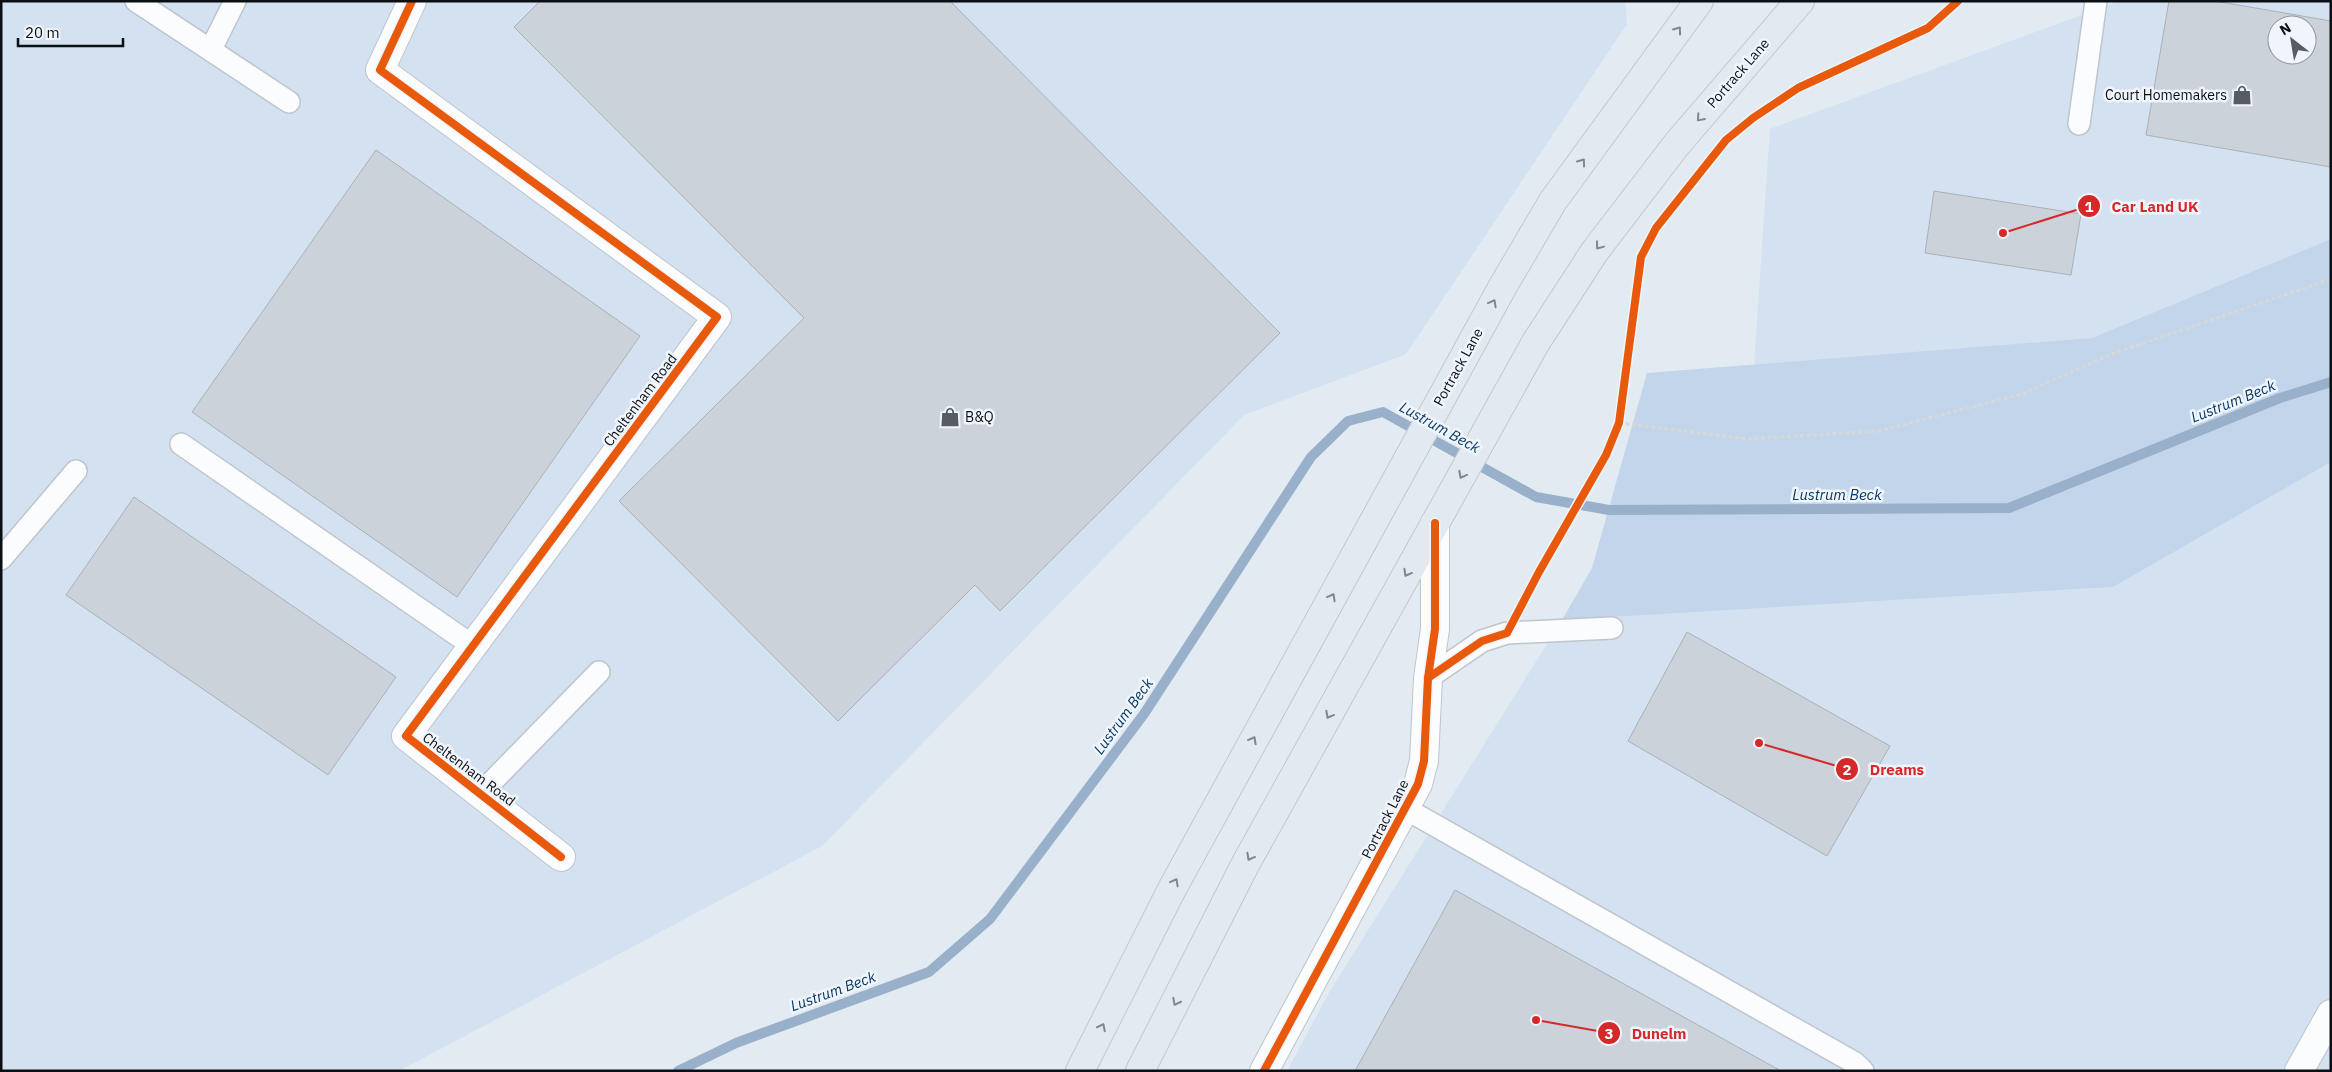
<svg xmlns="http://www.w3.org/2000/svg" width="2332" height="1072" viewBox="0 0 2332 1072" font-family="'IBM Plex Sans',sans-serif">
  <style>
    .built { fill: #d3e1f0; fill-rule: evenodd }
    .green { fill: #c2d5ea }
    .lines { fill: none; stroke-linecap: round; stroke-linejoin: round }
    .stream { stroke: #98b0ca; stroke-width: 10 }
    .building { fill: #ccd2d9; stroke: #aab0b7; fill-rule: evenodd }
    .service-casing { stroke: #bec5cc; stroke-width: 24 }
    .minor-casing { stroke: #bec5cc; stroke-width: 30 }
    .primary-casing { stroke: #c4c8cb; stroke-width: 30 }
    .path { stroke: #d6d8da; stroke-width: 3; stroke-dasharray: 4 2.5; stroke-linecap: butt }
    .service { stroke: #fbfcfd; stroke-width: 21 }
    .minor { stroke: #fbfcfd; stroke-width: 28 }
    .primary { stroke: #e2eaf1; stroke-width: 28 }
    .cycleway-casing { stroke: #f0f5fc; stroke-width: 11 }
    .cycleway { stroke: #e8590c; stroke-width: 8 }
    .oneway { stroke: #81878e }
    .labels { text-anchor: middle; dominant-baseline: central; stroke-width: 5; stroke-linejoin: round; paint-order: stroke }
    .street-label { font-size: 14px; fill: #0a0f14; stroke: #f0f5fc }
    .poi-label { font-size: 14px; fill: #0a0f14; stroke: #f0f5fc; text-anchor: end }
    .water-label { font-size: 15px; font-style: italic; fill: #073965; stroke: #f0f5fc }
    .leader { fill: none; stroke: #d62828; stroke-width: 2 }
    .callout-dot { fill: #d62828; stroke: #f0f5fc; stroke-width: 2 }
    .mark-label { font-size: 15px; text-anchor: middle; font-weight: bold; fill: #fff }
    .callout-label { font-size: 15px; text-anchor: middle; font-weight: bold; fill: #d62828; stroke: #f0f5fc; stroke-width: 5; stroke-linejoin: round; paint-order: stroke }
  </style>
  <rect width="100%" height="100%" fill="#e2eaf2"/>
  <g class="built">
    <polygon points="1,1 1625,1 1627,24 1406,354 1244,415 822,846 399,1071 1,1071"/>
    <path d="M2120,1H2331V239L2092,338L1754,366L1770,129ZM2277,25H2307V55H2277Z"/>
    <polygon points="2331,462 2331,1071 1287,1071 1330,991 1562,620 2113,587"/>
  </g>
  <polygon class="green" points="2331,239 2331,462 2113,587 1562,620 1592,568 1647,373 2092,338"/>
  <g class="lines">
    <polyline class="stream" points="678,1071 736,1043 929,972 990,919 1144,714 1311,457 1348,421 1383,412 1536,497 1609,510 2009,508 2280,398 2331,382"/>
  </g>
  <g class="building">
    <polygon points="540,1 950,1 1280,333 1000,611 975,585 838,721 619,501 804,318 514,27"/>
    <path d="M2169,1H2215L2331,21V167L2146,135ZM2277,25H2307V55H2277Z"/>
    <polygon points="376,150 640,336 457,597 192,412"/>
    <polygon points="1934,191 2081,214 2071,275 1925,253"/>
    <polygon points="134,497 396,677 328,775 66,595"/>
    <polygon points="1687,632 1890,746 1827,856 1628,741"/>
    <polygon points="1455,890 1597,969 1781,1071 1355,1071"/>
  </g>
  <g class="lines">
    <defs>
      <g id="service">
        <polyline points="136,1 289,102"/>
        <polyline points="211,49 235,1"/>
        <polyline points="2079,124 2096,1"/>
        <polyline points="181,444 473,646"/>
        <polyline points="1,559 76,471"/>
        <polyline points="1428,678 1482,641 1507,633 1612,628"/>
        <polyline points="481,793 599,672"/>
        <polyline points="1406,809 1855,1063 1863,1071"/>
      </g>
      <g id="minor">
        <polyline points="412,1 380,70 717,317 406,736 561,857"/>
        <polyline points="1264,1071 1418,784 1424,761 1428,678 1435,629 1435,523"/>
        <polyline points="2299,1071 2331,1014"/>
      </g>
      <g id="primary">
        <polyline points="1080,1071 1172,889 1503,286 1553,201 1699,1"/>
        <polyline points="1140,1071 1246,863 1536,342 1595,251 1677,144 1800,1"/>
      </g>
    </defs>
    <use href="#service" class="service-casing"/>
    <use href="#minor" class="minor-casing"/>
    <use href="#primary" class="primary-casing"/>
    <polyline class="path" points="1619,423 1748,439 1879,431 2022,394 2109,355 2331,279"/>
    <use href="#service" class="service"/>
    <use href="#minor" class="minor"/>
    <use href="#primary" class="primary"/>
    <defs>
      <g id="cycleway">
        <polyline points="412,1 380,70 717,317 406,736 561,857"/>
        <polyline points="1428,678 1482,641 1507,633 1539,572 1606,455 1619,423 1641,257 1656,228 1726,140 1753,118 1798,88 1928,28 1958,1"/>
        <polyline points="1264,1071 1418,784 1424,761 1428,678 1435,629 1435,523"/>
      </g>
    </defs>
    <use href="#cycleway" class="cycleway-casing"/>
    <use href="#cycleway" class="cycleway"/>
  </g>
  <defs><path id="oneway-chevron" d="M-2-3.5L2.5 0L-2 3.5" fill="none" stroke-width="1.6" stroke-linecap="round" stroke-linejoin="round" transform="scale(1.25)"/></defs>
  <g class="oneway">
    <use href="#oneway-chevron" transform="translate(1678 30) rotate(-54)"/>
    <use href="#oneway-chevron" transform="translate(1700 118) rotate(131)"/>
    <use href="#oneway-chevron" transform="translate(1582 162) rotate(-54)"/>
    <use href="#oneway-chevron" transform="translate(1599 246) rotate(127)"/>
    <use href="#oneway-chevron" transform="translate(1493 303) rotate(-61)"/>
    <use href="#oneway-chevron" transform="translate(1462 475) rotate(118)"/>
    <use href="#oneway-chevron" transform="translate(1407 573) rotate(119)"/>
    <use href="#oneway-chevron" transform="translate(1332 597) rotate(-61)"/>
    <use href="#oneway-chevron" transform="translate(1329 715) rotate(119)"/>
    <use href="#oneway-chevron" transform="translate(1253 740) rotate(-61)"/>
    <use href="#oneway-chevron" transform="translate(1250 857) rotate(119)"/>
    <use href="#oneway-chevron" transform="translate(1175 882) rotate(-61)"/>
    <use href="#oneway-chevron" transform="translate(1176 1002) rotate(117)"/>
    <use href="#oneway-chevron" transform="translate(1102 1027) rotate(-63)"/>
  </g>
  <defs>
    <symbol id="shop-bare" viewBox="-9 -9 18 18"><path d="M-5-2.5h2.3a2.7 3.5 0 0 1 5.4 0H5L5.5 6h-11ZM-1.5-2.5h3a1.5 2.3 0 0 0-3 0Z" fill="#565c62" stroke="#f0f5fc" stroke-width="2.5" paint-order="stroke"/></symbol>
  </defs>
  <g fill-rule="evenodd">
    <use href="#shop-bare" x="2228" y="81" width="28" height="28"/>
    <use href="#shop-bare" x="936" y="403" width="28" height="28"/>
  </g>
  <g class="labels">
    <g class="street-label">
      <text transform="translate(1738 73) rotate(-49)">Portrack Lane</text>
      <text transform="translate(1458 367) rotate(-61)">Portrack Lane</text>
      <text transform="translate(640 400) rotate(-53)">Cheltenham Road</text>
      <text transform="translate(469 769) rotate(37)">Cheltenham Road</text>
      <text transform="translate(1385 819) rotate(-63)">Portrack Lane</text>
    </g>
    <g class="poi-label">
      <text x="2227" y="95">Court Homemakers</text>
      <text x="965" y="417" text-anchor="start">B&amp;Q</text>
    </g>
    <g class="water-label">
      <text transform="translate(2233 401) rotate(-22)">Lustrum Beck</text>
      <text transform="translate(1440 427) rotate(29)">Lustrum Beck</text>
      <text x="1837" y="494">Lustrum Beck</text>
      <text transform="translate(1123 716) rotate(-54)">Lustrum Beck</text>
      <text transform="translate(833 991) rotate(-20)">Lustrum Beck</text>
    </g>
  </g>
  <path class="leader" d="M2003 233L2089 206M1759 743L1847 769M1536 1020L1609 1033"/>
  <g class="callout-dot">
    <circle cx="2003" cy="233" r="5"/>
    <circle cx="1759" cy="743" r="5"/>
    <circle cx="1536" cy="1020" r="5"/>
    <circle cx="2089" cy="206" r="12"/>
    <circle cx="1847" cy="769" r="12"/>
    <circle cx="1609" cy="1033" r="12"/>
  </g>
  <g class="mark-label">
    <text x="2089" y="212">1</text>
    <text x="1847" y="775">2</text>
    <text x="1609" y="1039">3</text>
  </g>
  <g class="callout-label">
    <text x="2155" y="212">Car Land UK</text>
    <text x="1897" y="775">Dreams</text>
    <text x="1659" y="1039">Dunelm</text>
  </g>
  <rect width="2332" height="1072" fill="none" stroke="#0a0f14" stroke-width="5"/>
  <g transform="translate(2292 40) rotate(329)"><circle r="24" fill="#f0f5fc" stroke="#94999f"/>
  <path d="M0-4L9 19L0 12L-9 19Z" fill="#565c62"/>
  <text y="-8" font-size="14" font-weight="bold" text-anchor="middle" fill="#0a0f14">N</text>
  </g>
  <path d="M18 38v8h105v-8" fill="none" stroke="#0a0f14" stroke-width="2.5"/>
  <text x="25" y="38" font-size="15" fill="#0a0f14" stroke="#f0f5fc" stroke-width="4" paint-order="stroke">20 m</text>
</svg>
